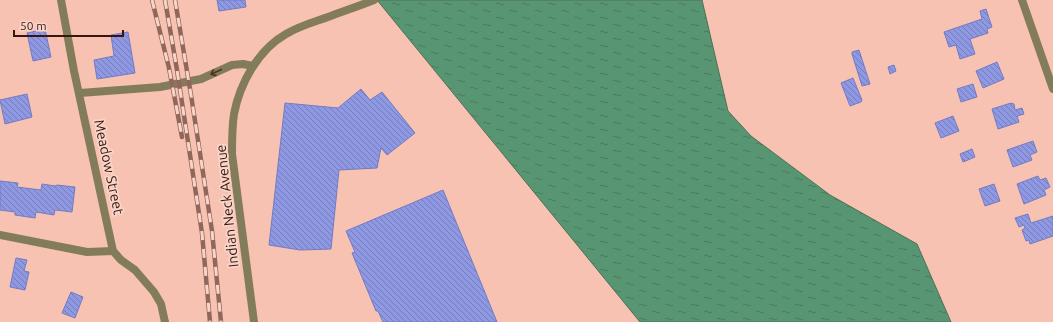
<svg xmlns="http://www.w3.org/2000/svg" width="1053" height="322" viewBox="0 0 1053 322" font-family="Ubuntu,sans-serif">
  <style>
    .water { fill: url(#water-ripples); stroke: #4e7054 }
    .building { fill: url(#building-back-hatch); stroke: #737bc3 }
    .lines { fill: none; stroke-linecap: round; stroke-linejoin: round }
    .minor { stroke: #837c5a; stroke-width: 8 }
    .tertiary { stroke: #837c5a; stroke-width: 8 }
    .rail-casing { stroke: #91675a; stroke-width: 4.5 }
    .rail { stroke: #f8d4c9; stroke-width: 3; stroke-dasharray: 9; stroke-linecap: butt }
    .oneway { stroke: #4e3524 }
    .labels { text-anchor: middle; dominant-baseline: central; stroke-width: 3.5; stroke-linejoin: round; paint-order: stroke }
    .street-label { font-size: 14px; fill: #37170d; stroke: #f8d4c9 }
  </style>
  <defs>
    <pattern id="water-ripples" width="26" height="14" patternUnits="userSpaceOnUse"><rect width="26" height="14" fill="#589673"/><path d="M2 4q2-2 4 0t4 0M15 11q2-2 4 0t4 0" fill="none" stroke="#4a795d"/></pattern>
    <pattern id="building-back-hatch" width="6" height="6" patternUnits="userSpaceOnUse"><rect width="6" height="6" fill="#8f99e3"/><path d="M-1 5l2 2M0 0l6 6M5-1l2 2" fill="none" stroke="#767cb6"/></pattern>
  </defs>
  <rect width="100%" height="100%" fill="#f7c2b2"/>
  <polygon class="water" points="377,0 702,0 728,111 751,136 830,195 917,244 951,322 640,322"/>
  <g class="building">
    <polygon points="217,0 245,0 246,7 219,11"/>
    <polygon points="986,9 992,27 987,29 988,33 970,39 975,54 960,59 956,45 949,47 944,32 982,19 980,11"/>
    <polygon points="45,29 51,57 33,61 27,33"/>
    <polygon points="128,32 135,73 97,79 94,60 114,56 111,35"/>
    <polygon points="859,50 870,84 862,86 852,54 852,52"/>
    <polygon points="997,62 1004,79 983,88 976,71"/>
    <polygon points="894,65 896,71 890,74 888,67"/>
    <polygon points="853,78 862,100 861,102 850,106 841,83"/>
    <polygon points="973,84 977,97 961,102 957,89"/>
    <polygon points="361,89 370,100 382,92 415,133 387,155 381,148 377,168 339,170 331,249 300,250 269,245 285,103 338,108"/>
    <polygon points="27,94 32,117 5,124 0,100"/>
    <polygon points="1011,103 1014,104 1015,110 1022,108 1024,114 1017,116 1019,122 998,129 992,109"/>
    <polygon points="953,116 959,131 941,138 935,123"/>
    <polygon points="1033,141 1037,152 1030,155 1032,160 1013,167 1007,150"/>
    <polygon points="972,149 975,157 963,162 960,154"/>
    <polygon points="1038,176 1040,180 1046,178 1050,187 1044,190 1046,195 1024,204 1017,184"/>
    <polygon points="0,181 18,183 17,187 41,190 42,184 55,186 57,185 75,187 72,212 55,210 54,215 36,212 35,218 15,215 15,212 0,210"/>
    <polygon points="994,184 1000,201 985,206 979,189"/>
    <polygon points="443,190 497,322 383,322 378,311 376,311 352,253 355,252 346,231"/>
    <polygon points="1028,214 1031,223 1053,216 1053,236 1030,244 1029,240 1026,241 1022,230 1025,228 1024,225 1019,227 1015,218"/>
    <polygon points="16,258 27,260 24,271 29,272 25,290 10,287"/>
    <polygon points="71,292 83,297 75,318 62,313"/>
  </g>
  <g class="lines">
    <g class="minor">
      <polyline points="1022,0 1053,89"/>
      <polyline points="80,93 160,87 201,79 232,65 243,64 253,66"/>
      <polyline points="0,235 87,252 113,251"/>
    </g>
    <g class="tertiary">
      <polyline points="61,0 74,71 113,251 121,260 135,270 154,292 161,304 165,322"/>
      <path d="M254,322L232,154C232,140 232,127 234,114C240,83 258,50 286,34C299,26 314,22 328,17C344,11 359,6 374,0"/>
    </g>
    <defs>
      <g id="rail">
        <polyline points="152,0 169,68 182,137"/>
        <polyline points="165,0 177,70 202,233 210,322"/>
        <polyline points="175,0 191,95 212,231 221,322"/>
      </g>
    </defs>
    <use href="#rail" class="rail-casing"/>
    <use href="#rail" class="rail"/>
  </g>
  <defs><path id="oneway-shaft" d="M-6 0H5M1.5-3L5.5 0L1.5 3" fill="none" stroke-width="1.6" stroke-linecap="round" stroke-linejoin="round"/></defs>
  <use class="oneway" href="#oneway-shaft" transform="translate(216 72) rotate(156)"/>
  <g class="labels">
    <g class="street-label">
      <text transform="translate(109 167) rotate(78)">Meadow Street</text>
      <text transform="translate(227 206) rotate(-96)">Indian Neck Avenue</text>
    </g>
  </g>
  <path d="M14 30v6h109v-6" fill="none" stroke="#37170d" stroke-width="2"/>
  <text x="20" y="30" font-size="12" fill="#37170d" stroke="#f8d4c9" stroke-width="3" paint-order="stroke">50 m</text>
</svg>
